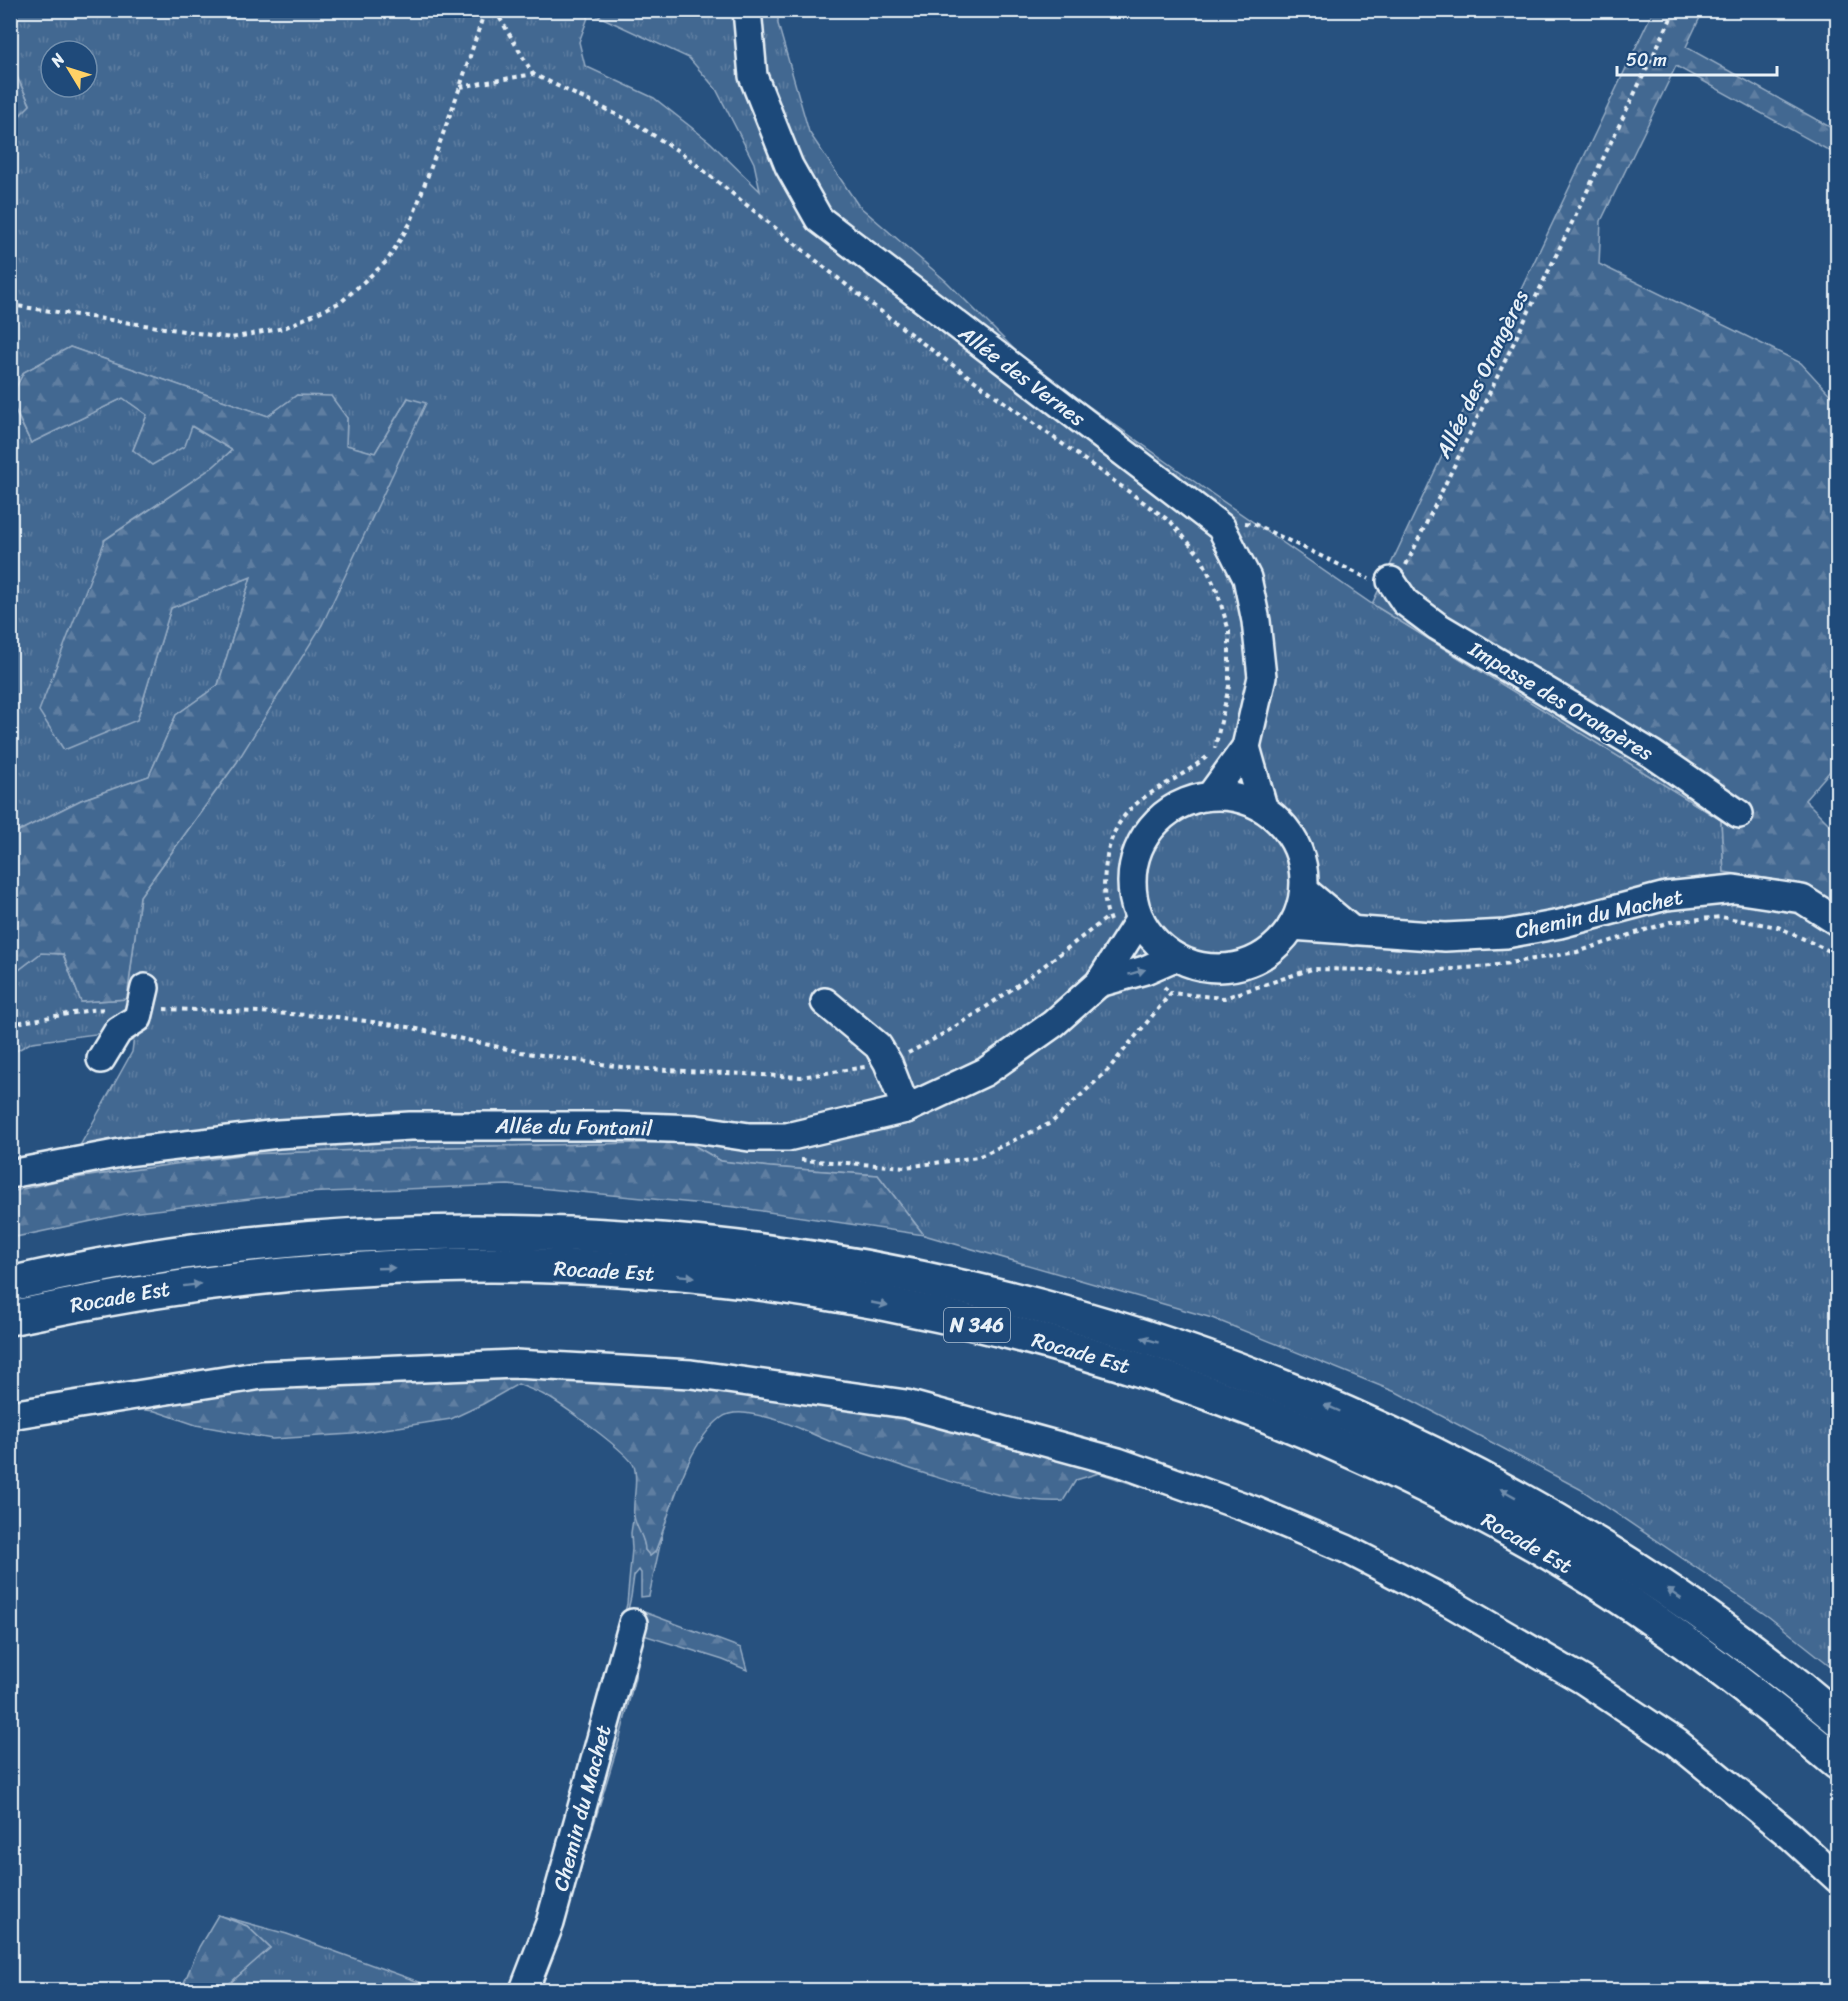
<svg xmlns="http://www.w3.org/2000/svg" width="1848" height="2001" viewBox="0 0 1848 2001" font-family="Sriracha,sans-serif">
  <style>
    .grass { fill: url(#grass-tufts); stroke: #96acc4; stroke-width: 1.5; fill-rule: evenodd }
    .forest { fill: url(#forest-firs); stroke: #96acc4; stroke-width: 1.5 }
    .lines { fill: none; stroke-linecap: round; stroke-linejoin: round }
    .minor-casing { stroke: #e8f1f8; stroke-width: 32 }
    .highway-casing { stroke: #e8f1f8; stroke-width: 38 }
    .path { stroke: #e8f1f8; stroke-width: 4; stroke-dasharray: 4.5 4.5; stroke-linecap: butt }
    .minor { stroke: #1f4a7a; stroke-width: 27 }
    .highway { stroke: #1f4a7a; stroke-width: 33 }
    .oneway { fill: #6f8dac }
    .labels { text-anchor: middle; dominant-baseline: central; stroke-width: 4.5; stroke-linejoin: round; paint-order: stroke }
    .shield { fill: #1f4a7a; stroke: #acbfd2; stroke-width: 1.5 }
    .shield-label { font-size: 20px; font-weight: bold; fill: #e8f1f8 }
    .street-label { font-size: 21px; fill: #e8f1f8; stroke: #1f4a7a }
  </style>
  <defs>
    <pattern id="grass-tufts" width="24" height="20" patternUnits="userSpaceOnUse" patternTransform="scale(1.5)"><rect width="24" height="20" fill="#436891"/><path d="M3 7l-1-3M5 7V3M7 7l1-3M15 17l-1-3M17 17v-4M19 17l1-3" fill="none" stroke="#5e7ea1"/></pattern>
    <pattern id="forest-firs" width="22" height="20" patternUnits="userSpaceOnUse" patternTransform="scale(1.5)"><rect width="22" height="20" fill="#436891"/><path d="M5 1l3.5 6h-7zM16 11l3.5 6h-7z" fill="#5e7ea1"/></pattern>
  </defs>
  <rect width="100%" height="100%" fill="#27517f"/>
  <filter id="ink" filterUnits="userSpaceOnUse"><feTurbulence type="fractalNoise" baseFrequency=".0167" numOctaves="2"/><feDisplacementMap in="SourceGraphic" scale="12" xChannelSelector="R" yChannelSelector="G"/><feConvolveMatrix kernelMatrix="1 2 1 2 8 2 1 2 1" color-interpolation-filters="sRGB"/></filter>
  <g filter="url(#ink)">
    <g class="grass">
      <path d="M11,11H778V24L809,132L858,205L946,281L1027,362L1205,489L1372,604L1721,820L1724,872L1788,882L1837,905V1671L1769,1617L1580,1489L1398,1393L1212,1318L924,1235L878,1175L770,1167L721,1161L688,1142L452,1147L247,1154L61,1180L132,1052L135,1029L32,1042L11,1054V976L41,953L63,954L81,1002L127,999L140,896L237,762L408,398L375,453L346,445L347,418L297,395L268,416L70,347L24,372L11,397V124L30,104L11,64ZM590,12L689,58L716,89L754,163L760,191L710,142L654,98L585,66L579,42ZM51,51H87V87H51Z"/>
      <polygon points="123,398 147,415 133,450 191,426 232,450 213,467 104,540 137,720 171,608 251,577 218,685 176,715 149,776 81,800 11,835 10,401 31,443"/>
      <path d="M634,1513C636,1527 645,1536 645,1550L650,1556L655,1552L663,1531L649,1596L641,1597V1573L639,1570L634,1576L631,1597L611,1681L542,1928L521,1990H519L545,1908L585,1766L592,1720L600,1709L627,1604L632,1549L631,1533Z"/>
      <polygon points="218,1915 287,1934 441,1990 222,1990 270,1948 247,1926"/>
    </g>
    <g class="forest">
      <polygon points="1653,11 1703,11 1686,47 1837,131 1837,155 1676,66 1601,221 1599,264 1801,363 1837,402 1837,763 1805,800 1837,832 1837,905 1788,882 1724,872 1721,820 1372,604"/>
      <polygon points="11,64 30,105 11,124 10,124"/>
      <polygon points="70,347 268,416 297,395 331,396 347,418 346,445 375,453 408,398 426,403 322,625 237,762 140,896 127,999 81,1002 63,954 41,953 11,976 11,835 81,800 149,776 176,715 218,685 251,577 171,608 137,720 64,750 39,711 105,540 213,467 232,450 192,426 185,446 152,465 133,450 147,415 123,398 31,443 11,401 11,397 24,372"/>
      <polygon points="688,1142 721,1161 770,1167 878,1175 924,1235 735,1207 508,1185 301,1193 130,1213 11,1238 10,1192 61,1180 247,1154 452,1147"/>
      <path d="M543,1370L866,1405L1219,1501L1212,1510L1099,1473L1076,1480L1063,1501C1018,1503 972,1488 929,1475C896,1464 862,1453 829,1441C811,1434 793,1424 774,1419C759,1415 734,1408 721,1418C686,1444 671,1513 655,1552L650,1556L645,1550C645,1537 636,1529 634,1516C632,1500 639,1482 634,1466C629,1453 559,1402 544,1395C536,1391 527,1388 518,1384L483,1404L451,1419L352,1434L272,1439L196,1425L155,1411L135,1409L260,1381Z"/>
      <polygon points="644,1612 741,1648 747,1670 723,1660 637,1633 639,1613"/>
      <polygon points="630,1653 640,1657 620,1738 559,1939 550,1961 544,1955"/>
      <polygon points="218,1915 247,1926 270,1948 222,1990 211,1990 207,1988 205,1990 181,1990 199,1947"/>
    </g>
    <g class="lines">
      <defs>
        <g id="minor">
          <polyline points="747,10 753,76 789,166 819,219 1221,527 1247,578 1256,621 1262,677 1246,747 1211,795"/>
          <polyline points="1391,581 1405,602 1437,626 1652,754 1739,814"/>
          <polyline points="1246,747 1263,807"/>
          <circle cx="1218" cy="882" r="86"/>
          <polyline points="1304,890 1353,931"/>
          <polyline points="1292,926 1445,937 1506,934 1560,924 1666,896 1734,889 1802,899 1838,922"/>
          <polyline points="1099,983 1145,970 1175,957"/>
          <polyline points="825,1002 878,1046 888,1063 906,1109"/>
          <polyline points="101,1059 118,1031 138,1018 145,988"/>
          <polyline points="10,1174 126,1152 278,1134 410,1126 615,1126 696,1129 749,1137 787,1137 906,1109 985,1072 1053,1024 1099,983 1140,919"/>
          <polyline points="10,1415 262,1375 515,1364 691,1374 906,1404 1118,1462 1253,1510 1346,1549 1449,1602 1583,1680 1676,1742 1791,1836 1838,1879"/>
          <polyline points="524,1990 550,1923 633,1623"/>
        </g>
        <g id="highway">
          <path d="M10,1284C641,1140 1343,1299 1838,1719"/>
          <path d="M10,1318C148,1288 287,1270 428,1266C810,1254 1205,1355 1536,1545C1644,1607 1742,1683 1838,1763"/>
        </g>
      </defs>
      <use href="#minor" class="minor-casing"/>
      <use href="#highway" class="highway-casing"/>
      <g class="path">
        <polyline points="495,10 533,74"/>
        <polyline points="460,87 533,74 634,123 683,154 849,287 929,348 1171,522 1201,557 1217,591 1229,631 1229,686 1215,748"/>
        <polyline points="10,305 231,338 284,328 341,302 387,261 411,222 460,87 485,10"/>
        <polyline points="1245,523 1254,524 1369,579"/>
        <polyline points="1406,565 1675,10"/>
        <path d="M1110,921C1104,905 1103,889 1105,871C1112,794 1161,796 1210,754"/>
        <polyline points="1164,987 1171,993"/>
        <polyline points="164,1009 259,1012 337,1017 408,1027 521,1052 628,1068 801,1077 865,1067"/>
        <polyline points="10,1024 91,1010 106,1009"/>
        <path d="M908,1053C981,1016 1044,966 1108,917"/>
        <polyline points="801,1160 906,1167 978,1157 1051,1123 1107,1071 1171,993 1224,998 1312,969 1428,971 1491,966 1577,952 1670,922 1721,917 1778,927 1838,955"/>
      </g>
      <use href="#minor" class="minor"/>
      <use href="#highway" class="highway"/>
    </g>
    <defs><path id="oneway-solid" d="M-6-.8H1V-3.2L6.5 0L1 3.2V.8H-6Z" transform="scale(1.5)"/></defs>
    <g class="oneway">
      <use href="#oneway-solid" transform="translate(1137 972) rotate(-17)"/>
      <use href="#oneway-solid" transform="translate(386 1268) rotate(-2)"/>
      <use href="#oneway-solid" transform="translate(686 1276) rotate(5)"/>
      <use href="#oneway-solid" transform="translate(192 1285) rotate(-7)"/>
      <use href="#oneway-solid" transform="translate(879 1304) rotate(11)"/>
      <use href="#oneway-solid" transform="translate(1150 1340) rotate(-163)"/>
      <use href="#oneway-solid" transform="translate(1332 1408) rotate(-157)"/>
      <use href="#oneway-solid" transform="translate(1508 1493) rotate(-151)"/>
      <use href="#oneway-solid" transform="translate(1674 1594) rotate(-147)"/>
    </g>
  </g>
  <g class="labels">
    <rect class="shield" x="944" y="1308" width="66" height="34" rx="4.5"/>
    <g class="shield-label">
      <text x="977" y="1325">N 346</text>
    </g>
    <g class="street-label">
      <text transform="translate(1482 374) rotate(-64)">Allée des Orangères</text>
      <text transform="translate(1022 376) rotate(37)">Allée des Vernes</text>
      <text transform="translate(1561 701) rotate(31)">Impasse des Orangères</text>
      <text transform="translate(1599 914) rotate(-12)">Chemin du Machet</text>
      <text transform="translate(574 1127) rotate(1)">Allée du Fontanil</text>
      <text transform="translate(604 1271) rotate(3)">Rocade Est</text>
      <text transform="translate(120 1297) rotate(-10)">Rocade Est</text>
      <text transform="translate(1081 1353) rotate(16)">Rocade Est</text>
      <text transform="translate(1527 1543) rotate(30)">Rocade Est</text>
      <text transform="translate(582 1808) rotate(-75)">Chemin du Machet</text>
    </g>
  </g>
  <rect width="1848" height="2001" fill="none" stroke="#1f4a7a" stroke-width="36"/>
  <rect x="18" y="18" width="1812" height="1965" fill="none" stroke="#e8f1f8" stroke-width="2" filter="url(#ink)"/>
  <g transform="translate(69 69) rotate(308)"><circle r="28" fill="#1f4a7a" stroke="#6f8dac" stroke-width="1.5"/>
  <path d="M0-4.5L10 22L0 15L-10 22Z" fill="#ffd166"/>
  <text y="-9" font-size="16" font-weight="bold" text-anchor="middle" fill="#e8f1f8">N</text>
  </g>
  <path d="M1617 66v9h160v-9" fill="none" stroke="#e8f1f8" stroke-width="3"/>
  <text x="1626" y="66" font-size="18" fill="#e8f1f8" stroke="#1f4a7a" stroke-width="4.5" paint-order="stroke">50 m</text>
</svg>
